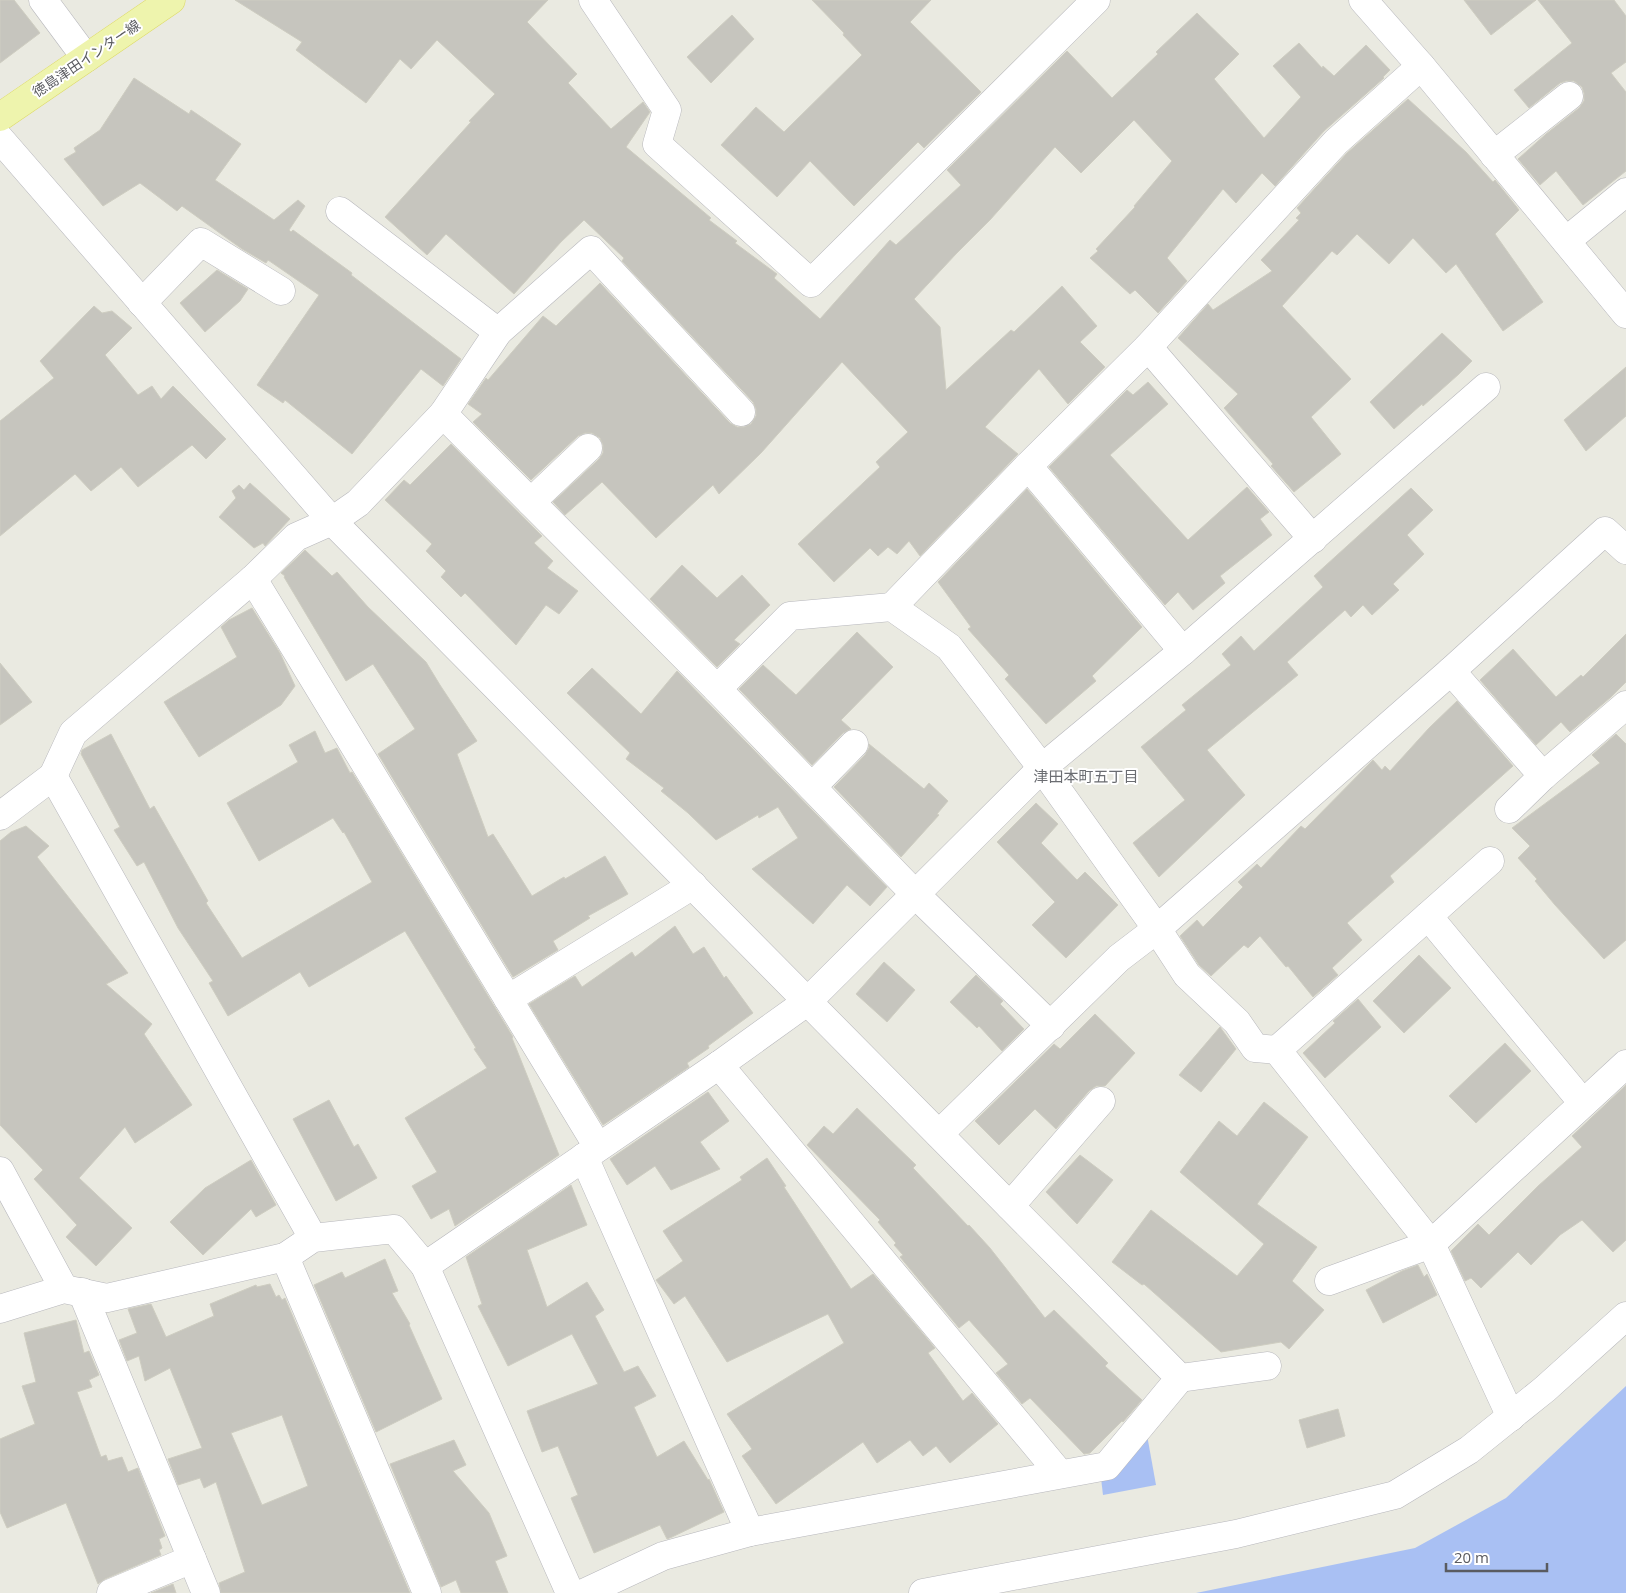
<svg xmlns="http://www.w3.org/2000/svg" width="1626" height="1593" viewBox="0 0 1626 1593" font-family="'Open Sans','Noto Sans JP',sans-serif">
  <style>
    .water { fill: #a9c0f3 }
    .building { fill: #c6c5be; stroke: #cecdc1; fill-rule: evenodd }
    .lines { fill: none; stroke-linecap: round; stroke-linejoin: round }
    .minor-casing { stroke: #b7b7bc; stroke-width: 29 }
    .major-casing { stroke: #deda67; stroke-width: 29 }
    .minor { stroke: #fff; stroke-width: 28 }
    .major { stroke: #eef4ad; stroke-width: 28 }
    .labels { text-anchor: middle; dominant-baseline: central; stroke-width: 4; stroke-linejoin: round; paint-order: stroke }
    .street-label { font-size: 14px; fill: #5a5b60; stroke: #fff }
    .neighbourhood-label { font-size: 15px; fill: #6b6d72; stroke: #fff }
  </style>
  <rect width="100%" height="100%" fill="#eaeae1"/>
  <g class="water">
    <polygon points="1626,1386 1626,1593 1196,1593 1415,1548 1506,1498"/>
    <polygon points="1147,1435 1156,1485 1103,1495 1101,1478"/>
  </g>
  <g class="building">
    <polygon points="0,0 14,0 40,33 0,63"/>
    <polygon points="235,0 548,0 527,22 577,74 568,83 611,129 643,102 650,112 626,147 711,218 709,220 737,241 735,243 777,274 774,278 820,319 890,240 896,245 961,185 947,170 1067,51 1112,98 1158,54 1156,52 1197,13 1239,54 1214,79 1264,138 1301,97 1273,66 1299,43 1322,68 1323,66 1334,76 1366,45 1390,70 1383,77 1384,78 1324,131 1275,186 1262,173 1236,203 1223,189 1167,258 1187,281 1158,313 1135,290 1130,294 1090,258 1098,251 1096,249 1135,207 1134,206 1172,161 1134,120 1081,173 1055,147 990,220 956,254 914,299 940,327 946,390 1011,330 1014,332 1062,286 1097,326 1080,342 1105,367 1068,404 1039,369 985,427 1018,454 920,556 909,541 897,554 888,547 878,556 870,548 834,582 798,544 880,467 876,462 908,432 842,362 761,453 719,494 713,485 656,538 602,482 565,515 553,502 599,459 603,453 603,445 600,438 592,433 585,433 578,436 531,480 473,422 482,414 468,404 486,378 488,380 543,316 556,326 600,283 730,423 737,427 744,427 751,424 756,416 756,409 753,402 622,261 624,258 584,220 561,242 514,294 446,234 427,255 385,217 471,122 469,121 495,94 437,40 411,69 400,59 366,103 296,50 302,42"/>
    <polygon points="812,0 931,0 910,22 981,92 924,148 918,142 854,206 810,161 777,197 721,145 756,107 784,132 862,55 843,35 844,33"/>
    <polygon points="1464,0 1536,0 1491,35"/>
    <polygon points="1538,0 1614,0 1626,16 1626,62 1611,73 1626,92 1626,171 1583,205 1556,171 1540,185 1518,159 1546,134 1579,108 1584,101 1584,93 1582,87 1574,81 1566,81 1560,83 1529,108 1514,90 1572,43"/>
    <polygon points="732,15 754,39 711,83 687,57"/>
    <polygon points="134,78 189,114 191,110 241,144 215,180 274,220 298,200 305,206 289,230 291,232 293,230 352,273 351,275 461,359 443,386 421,369 352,454 285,400 283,403 257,385 319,295 268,260 266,263 242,249 182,206 177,211 140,183 103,206 64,159 76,152 74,148 100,130"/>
    <polygon points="1408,99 1466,152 1493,182 1495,180 1516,206 1519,210 1495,234 1543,302 1503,331 1456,264 1446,273 1413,238 1389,264 1357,234 1337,255 1332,251 1282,306 1351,379 1311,417 1341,454 1294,492 1271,466 1273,464 1224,408 1238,394 1178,338 1208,304 1213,310 1272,271 1261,260 1299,220 1296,218 1301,213 1297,208 1347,153"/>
    <polygon points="217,270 248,289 240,301 205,332 180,303"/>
    <polygon points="94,306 102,313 112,311 132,328 105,355 138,395 152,386 161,399 173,386 226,439 206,459 192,445 138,487 121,467 91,491 75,474 0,536 0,421 54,378 40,361"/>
    <polygon points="1442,333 1472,361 1459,374 1423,406 1422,404 1394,429 1370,402"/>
    <polygon points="1626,367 1626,416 1586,451 1564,420"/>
    <polygon points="1148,382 1168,404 1110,455 1188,540 1247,487 1269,512 1260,519 1272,535 1220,576 1225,583 1193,610 1178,592 1165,605 1049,467 1127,390 1133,395"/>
    <polygon points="451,444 542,536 534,543 553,561 547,568 578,591 559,614 546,605 516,645 465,593 461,597 441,577 446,571 426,551 432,544 385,500 404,480 410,485"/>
    <polygon points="250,483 290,519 265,546 263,543 254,548 219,517 236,498 232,491 239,485 244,490"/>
    <polygon points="1411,488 1433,510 1407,535 1424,554 1393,584 1399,590 1372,615 1363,605 1351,617 1345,610 1287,662 1298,675 1207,750 1245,795 1159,877 1133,843 1185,800 1141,747 1186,710 1182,705 1231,665 1222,654 1241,636 1254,651 1323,587 1314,576"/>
    <polygon points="1027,489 1142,627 1092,676 1096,681 1046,724 1005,679 1009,675 968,629 971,627 938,582"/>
    <polygon points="305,550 332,576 337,572 368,607 426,662 440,685 477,741 457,754 488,837 493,834 532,896 564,877 565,879 605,856 628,894 588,916 590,918 553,941 558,950 513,977 378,754 415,729 373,664 346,681 284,577 285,576 281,573"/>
    <polygon points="682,565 717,598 742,575 770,605 734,640 740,644 717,667 650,599"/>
    <polygon points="252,608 280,653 295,686 281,705 199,757 164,702 237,657 221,627 229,620"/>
    <polygon points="857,632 893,667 841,720 851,729 843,733 812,765 739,689 763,665 796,695"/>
    <polygon points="1626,634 1626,682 1611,697 1570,732 1561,722 1536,745 1480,680 1513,649 1556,697 1581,675 1583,677"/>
    <polygon points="0,663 32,702 0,725"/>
    <polygon points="592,668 641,714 677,671 887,887 870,906 847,885 813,924 752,869 798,838 778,807 759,818 758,815 716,840 688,813 661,791 664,788 626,759 630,753 567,693"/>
    <polygon points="1457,701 1513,766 1390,876 1394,882 1347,923 1362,940 1332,968 1338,975 1313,997 1288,966 1286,967 1260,936 1248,948 1244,945 1211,976 1199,965 1180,936 1197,920 1203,927 1243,887 1238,882 1257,864 1261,868 1301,826 1305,829 1373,760 1382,770 1385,766 1390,771 1429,728"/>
    <polygon points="315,731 325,753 337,748 350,773 352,772 513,1037 512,1038 559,1155 455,1226 449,1209 431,1219 412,1186 437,1172 405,1118 487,1068 474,1049 476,1048 405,931 309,987 300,972 228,1016 209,983 213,981 178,928 144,862 137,866 114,830 120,827 81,754 82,750 111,734 150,809 154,806 208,901 206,903 242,958 372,882 344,832 343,833 333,818 259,861 227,803 298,762 289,745"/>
    <polygon points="1616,734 1626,744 1626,940 1604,959 1555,905 1535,881 1537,879 1518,858 1530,846 1512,828 1600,763 1592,755"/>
    <polygon points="869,744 924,789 929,783 948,801 937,814 939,815 901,857 834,787 865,755 869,748"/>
    <polygon points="1036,803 1058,824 1041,843 1077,880 1085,872 1118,905 1066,958 1032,925 1055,902 997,842"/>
    <polygon points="26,826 49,846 37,857 128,973 106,984 152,1024 144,1034 192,1105 135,1143 125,1127 79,1178 132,1228 96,1266 66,1237 77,1225 34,1179 43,1170 0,1125 0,841 11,832"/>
    <polygon points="675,926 693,954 704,947 724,978 726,976 753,1013 708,1046 709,1048 687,1063 689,1067 603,1125 529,1004 575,976 582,987 632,952 635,957"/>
    <polygon points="1419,955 1451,988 1404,1033 1373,1001"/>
    <polygon points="884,962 915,990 887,1022 856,994"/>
    <polygon points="976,975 1003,1001 1000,1004 1024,1029 1002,1051 979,1026 977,1028 950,1002"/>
    <polygon points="1358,999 1381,1027 1325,1078 1303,1053 1335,1023 1333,1021"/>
    <polygon points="1095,1014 1135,1053 1105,1086 1096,1086 1089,1091 1056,1129 1035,1109 999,1145 975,1121 1054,1044 1060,1049"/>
    <polygon points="1220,1027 1236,1049 1201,1092 1179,1075"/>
    <polygon points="1505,1043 1531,1071 1476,1123 1449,1096"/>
    <polygon points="1626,1085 1626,1240 1613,1252 1582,1220 1560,1235 1531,1265 1518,1252 1481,1288 1471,1278 1465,1281 1451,1251 1478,1224 1489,1235 1538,1186 1582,1147 1572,1136"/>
    <polygon points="708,1092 729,1121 700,1142 720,1169 671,1190 655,1166 627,1185 610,1159"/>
    <polygon points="329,1100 354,1147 358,1144 377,1178 336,1201 293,1119"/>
    <polygon points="1264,1102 1308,1137 1257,1204 1317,1247 1292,1281 1324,1310 1289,1349 1281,1342 1221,1352 1144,1284 1142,1285 1112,1262 1151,1210 1237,1276 1264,1244 1180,1172 1219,1121 1237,1136"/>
    <polygon points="857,1108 916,1165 913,1168 968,1226 969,1225 990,1248 1045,1318 1054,1310 1108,1363 1105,1366 1142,1400 1123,1422 1122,1421 1090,1453 1084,1454 1030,1398 1022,1404 996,1373 1008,1364 969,1320 959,1328 900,1257 903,1255 894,1245 896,1243 878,1222 880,1220 807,1145 824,1126 833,1134"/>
    <polygon points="1080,1155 1113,1180 1077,1224 1046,1192"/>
    <polygon points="767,1158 786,1186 784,1187 851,1289 873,1274 935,1348 928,1353 963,1401 972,1393 998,1424 950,1463 936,1446 923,1456 910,1440 877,1463 863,1442 776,1504 742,1456 752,1449 727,1414 844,1343 828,1314 727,1362 685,1296 674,1304 656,1280 683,1261 663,1231 742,1180 740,1177"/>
    <polygon points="251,1160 276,1205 256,1217 251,1209 203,1255 170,1222 205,1188"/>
    <polygon points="571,1185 587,1225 527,1250 547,1307 587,1282 604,1310 595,1316 624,1372 638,1366 656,1396 634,1407 657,1457 684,1441 708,1480 709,1479 724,1512 672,1537 667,1539 660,1525 594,1553 571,1498 578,1495 558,1446 542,1452 527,1411 598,1384 572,1334 508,1366 478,1306 482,1304 466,1257"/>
    <polygon points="385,1259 398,1291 392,1293 410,1324 409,1325 442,1399 376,1432 314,1285 342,1272 345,1278"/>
    <polygon points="1418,1265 1424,1277 1427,1274 1437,1295 1383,1323 1366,1290 1402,1271"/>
    <path d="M270,1284L276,1297L279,1295L282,1300L285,1298L410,1593H221L219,1583L245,1572L216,1482L204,1488L200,1478L178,1485L168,1459L202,1448L170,1368L145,1381L139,1356L127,1361L119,1340L137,1333L128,1309L151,1304L166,1337L214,1316L210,1304L256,1285L257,1287ZM282,1415L308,1486L262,1505L231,1433Z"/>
    <polygon points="76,1320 84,1353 89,1351 99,1375 89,1380 92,1387 77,1392 101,1457 106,1455 108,1461 122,1457 128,1472 138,1468 165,1536 159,1539 162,1548 159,1550 161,1555 105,1579 98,1584 66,1503 7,1528 0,1512 0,1439 35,1424 22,1386 36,1382 24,1333"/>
    <polygon points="1338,1409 1345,1436 1307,1448 1299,1420"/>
    <polygon points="454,1440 466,1465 453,1471 489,1513 507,1556 495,1561 508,1593 461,1593 456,1580 441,1587 390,1464"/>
    <polygon points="173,1584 176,1593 151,1593"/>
  </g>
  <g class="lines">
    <defs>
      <g id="minor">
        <polyline points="43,0 86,58"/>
        <polyline points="593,0 667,110 657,144 811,283 1096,0"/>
        <polyline points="1363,0 1421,66 1626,314"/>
        <polyline points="0,139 332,521 1180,1378 1107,1466 750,1532 663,1556 584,1593"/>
        <polyline points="1494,155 1569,96"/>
        <polyline points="340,211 498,332"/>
        <polyline points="1566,241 1626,192"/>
        <polyline points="142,303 201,242 281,291"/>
        <polyline points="1148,347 1313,539"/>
        <polyline points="443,414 498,332 591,250 741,412"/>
        <polyline points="1028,466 1183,651"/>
        <polyline points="531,502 588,448"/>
        <polyline points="253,579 598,1147"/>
        <polyline points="892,607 1028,466 1148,347 1336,142 1421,66"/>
        <polyline points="1451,671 1543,776"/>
        <polyline points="717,689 790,616 892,607 949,647 1042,768 1157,929 1451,671 1605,531 1626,550"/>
        <polyline points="53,776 313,1238"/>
        <polyline points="812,787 854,744"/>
        <polyline points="1509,809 1543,776 1626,705"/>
        <polyline points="0,816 53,776 73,733 253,579 296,537 332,521 358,503 443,414 717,689 916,895 1051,1026"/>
        <polyline points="1490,861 1277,1050 1431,1244 1511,1417"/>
        <polyline points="1428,916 1583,1103"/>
        <polyline points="508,999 693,885"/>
        <polyline points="719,1065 1060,1474"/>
        <polyline points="939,1134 1119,958 1157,929 1187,975 1237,1022 1255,1048 1277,1050"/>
        <polyline points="584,1157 750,1532"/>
        <polyline points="0,1171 64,1289"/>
        <polyline points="1010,1206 1101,1101"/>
        <polyline points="285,1257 427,1593"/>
        <polyline points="425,1266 719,1065 808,1001 1042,768 1183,651 1486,387"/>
        <polyline points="1329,1281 1431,1244 1626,1064"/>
        <polyline points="82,1292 206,1593"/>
        <polyline points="0,1309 64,1289 107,1298 285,1257 313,1238 394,1229 425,1266 570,1593"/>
        <polyline points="1180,1378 1267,1366"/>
        <polyline points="111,1593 192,1559"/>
        <polyline points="923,1593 1236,1534 1395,1495 1469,1450 1545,1389 1626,1316"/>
      </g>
      <polyline id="major" points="0,117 171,0"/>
    </defs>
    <use href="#minor" class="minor-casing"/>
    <use href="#major" class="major-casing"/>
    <use href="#minor" class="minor"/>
    <use href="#major" class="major"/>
  </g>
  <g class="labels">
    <g class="street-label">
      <text transform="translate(86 58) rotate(-34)">徳島津田インター線</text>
    </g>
    <g class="neighbourhood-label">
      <text x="1086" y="776">津田本町五丁目</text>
    </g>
  </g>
  <path d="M1446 1563v8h101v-8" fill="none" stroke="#5a5b60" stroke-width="2.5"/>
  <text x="1454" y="1563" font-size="15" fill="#5a5b60" stroke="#ffffff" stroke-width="4" paint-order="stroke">20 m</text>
</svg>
